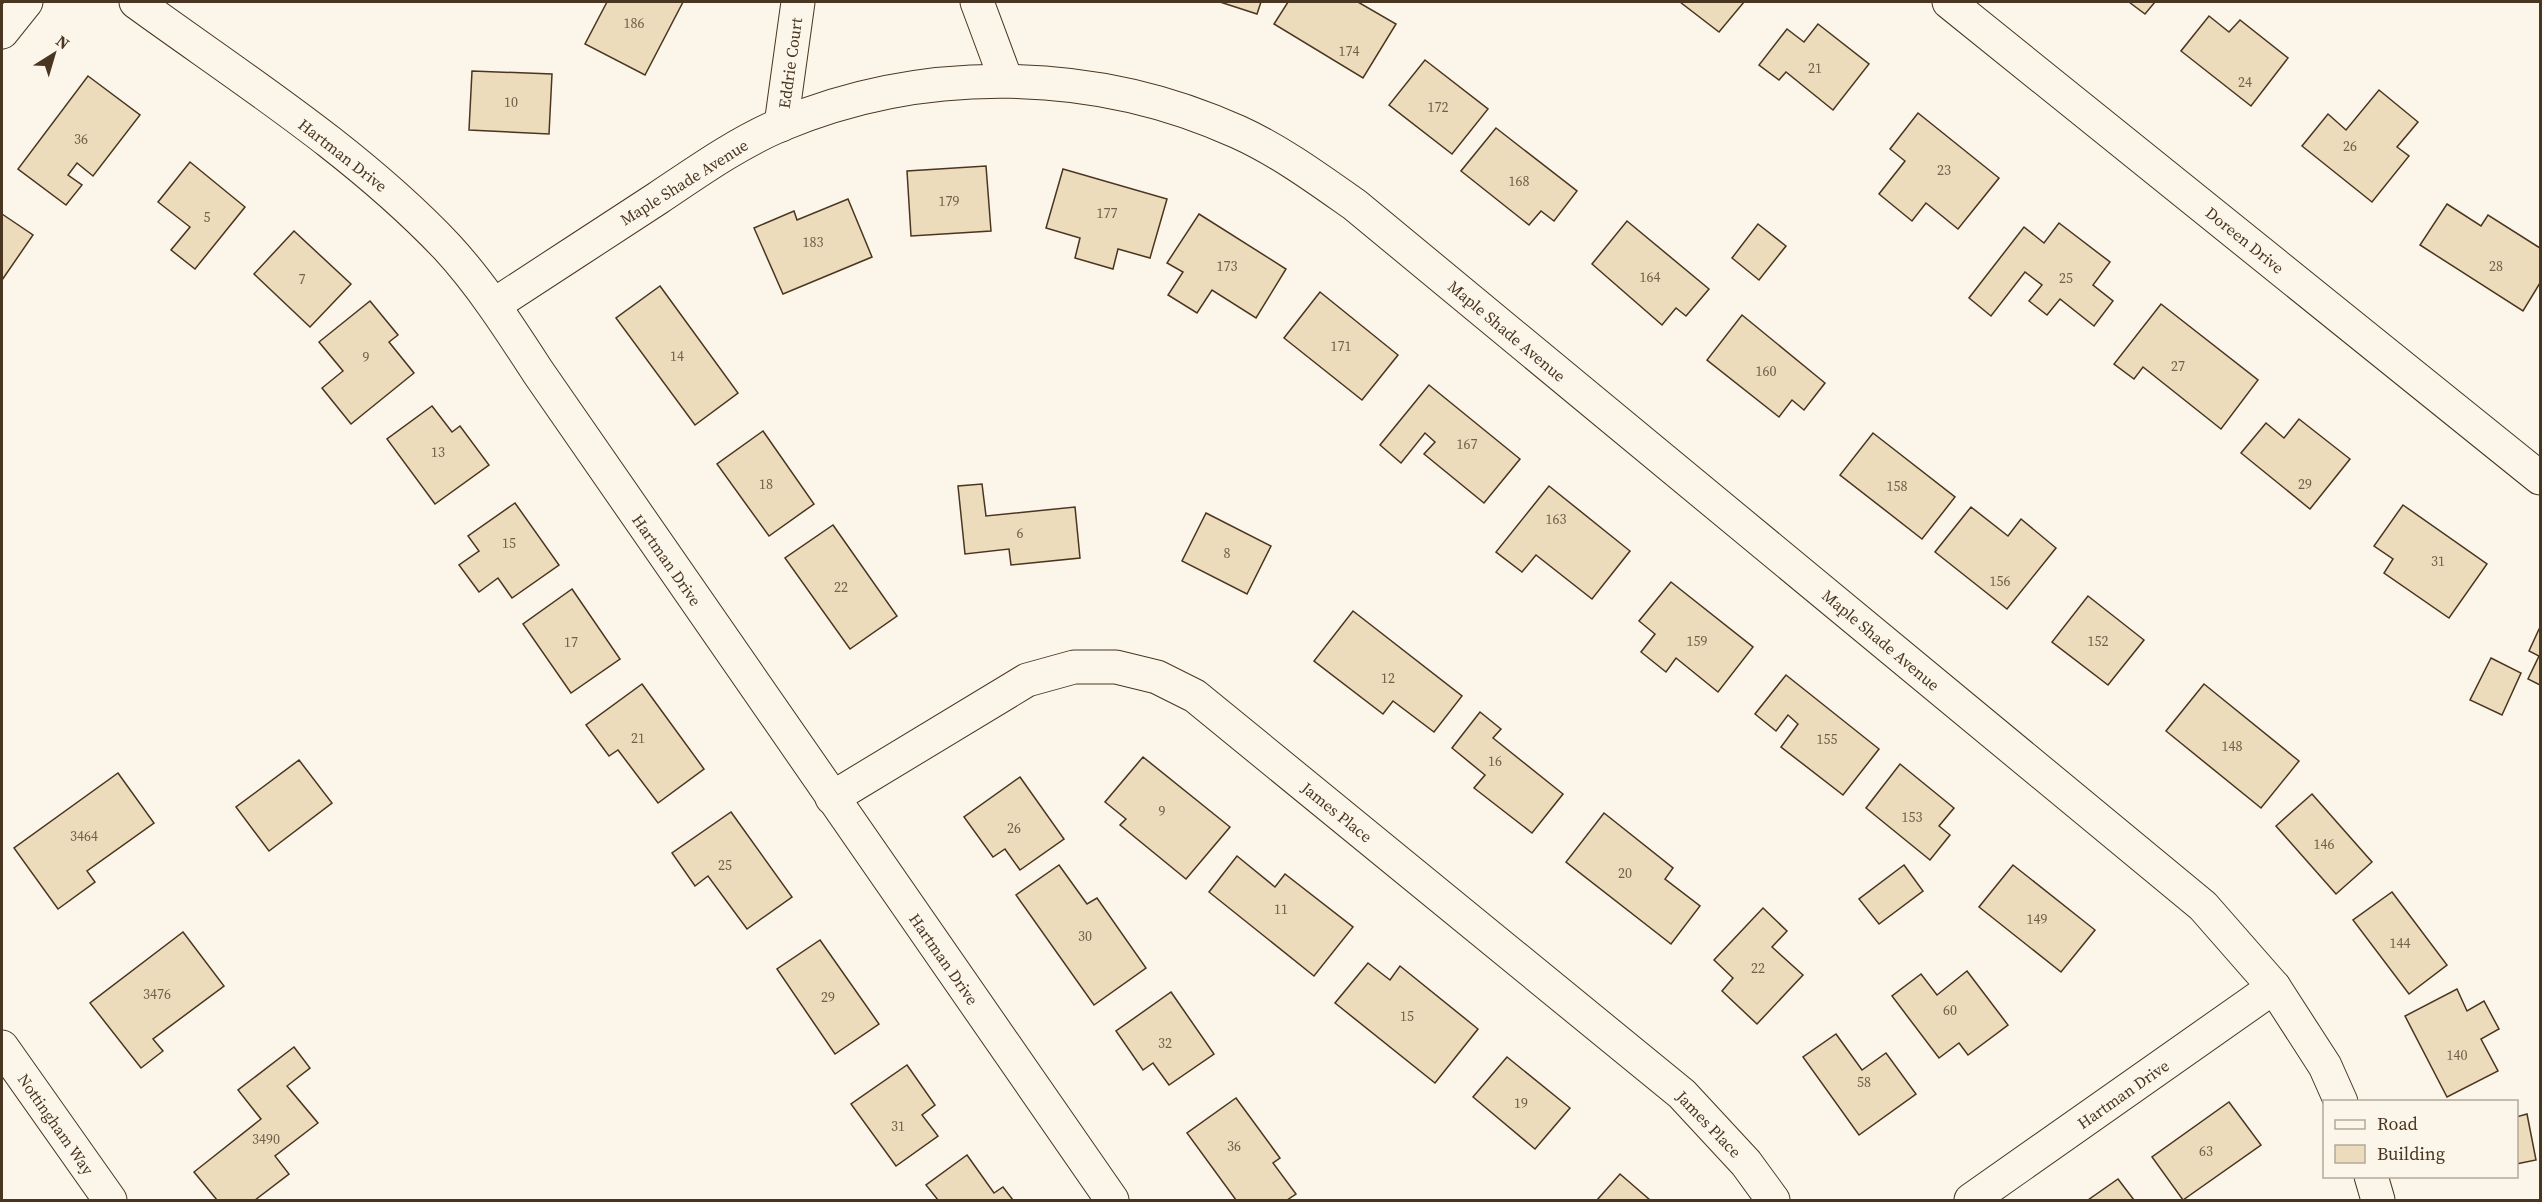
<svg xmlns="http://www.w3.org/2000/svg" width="2542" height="1202" viewBox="0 0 2542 1202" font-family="'Source Serif 4',serif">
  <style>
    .building { fill: #ecdcbc; stroke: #4a3520; stroke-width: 1.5 }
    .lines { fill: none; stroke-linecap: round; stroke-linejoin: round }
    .minor-casing { stroke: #4a3520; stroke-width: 35 }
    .tertiary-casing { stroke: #4a3520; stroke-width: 35 }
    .minor { stroke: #fbf6e9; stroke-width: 33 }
    .tertiary { stroke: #fbf6e9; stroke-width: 33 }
    .labels { text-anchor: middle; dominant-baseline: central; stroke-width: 4.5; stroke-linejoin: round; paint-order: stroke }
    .number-label { font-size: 14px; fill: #725f47 }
    .street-label { font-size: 16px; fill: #4a3520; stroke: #fbf6e9 }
  </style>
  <rect width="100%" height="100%" fill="#fbf6e9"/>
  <g class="building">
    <polygon points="607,2 683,2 645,75 585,44"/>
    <polygon points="1220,2 1261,2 1257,14"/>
    <polygon points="1288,2 1358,2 1396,24 1363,78 1274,24"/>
    <polygon points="1680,2 1744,2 1719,32"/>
    <polygon points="2129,2 2155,2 2145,14"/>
    <polygon points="2209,16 2229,32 2240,20 2288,58 2251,106 2181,51"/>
    <polygon points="1818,24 1869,64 1833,110 1786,72 1779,80 1759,65 1787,29 1804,42"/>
    <polygon points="1425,60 1488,109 1452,154 1389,105"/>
    <polygon points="472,71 552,74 549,134 469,130"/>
    <polygon points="88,76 140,115 93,176 77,163 68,175 82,185 66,205 18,169"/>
    <polygon points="2379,90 2418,122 2397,147 2409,156 2372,202 2302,146 2328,114 2346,130"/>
    <polygon points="1918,113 1999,178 1958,229 1926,203 1912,221 1879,194 1905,161 1890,149"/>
    <polygon points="1496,128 1577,191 1554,221 1541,211 1529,225 1461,171"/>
    <polygon points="190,162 245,207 195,269 171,250 190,227 158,202"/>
    <polygon points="986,166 991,231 911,236 907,171"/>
    <polygon points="1063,169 1167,199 1150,258 1118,249 1113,269 1075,258 1080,238 1046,228"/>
    <polygon points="848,199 872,257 783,294 754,228 794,211 797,220"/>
    <polygon points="2447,204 2481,226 2488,215 2540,248 2540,283 2523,311 2420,245"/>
    <polygon points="2,214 33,235 2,280"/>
    <polygon points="1199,214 1286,269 1256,318 1212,290 1197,313 1168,295 1183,272 1167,263"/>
    <polygon points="1627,221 1709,289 1686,316 1676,308 1662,325 1592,264"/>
    <polygon points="2059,223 2110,262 2093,285 2113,301 2094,326 2060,299 2047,315 2029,301 2042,285 2025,272 1991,316 1969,298 2024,227 2044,243"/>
    <polygon points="1758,224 1786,246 1759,280 1732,258"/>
    <polygon points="294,231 351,284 310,327 254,274"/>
    <polygon points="660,286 738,393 695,425 616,318"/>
    <polygon points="1320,292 1398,355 1362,400 1284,338"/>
    <polygon points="370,301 398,335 389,342 414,373 351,424 322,388 343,371 319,342"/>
    <polygon points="2161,304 2258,380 2221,429 2143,367 2134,379 2114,364"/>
    <polygon points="1742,315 1825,383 1804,410 1792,400 1779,417 1707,360"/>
    <polygon points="1429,385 1520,459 1484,503 1424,454 1435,442 1425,433 1401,463 1380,445"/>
    <polygon points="432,406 452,432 460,426 489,465 435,504 387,439"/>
    <polygon points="2299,419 2350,459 2310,509 2241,453 2266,423 2284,438"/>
    <polygon points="763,431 814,504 769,536 717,464"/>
    <polygon points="1873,433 1955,497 1922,539 1840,475"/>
    <polygon points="982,484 986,516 1075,507 1080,558 1011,565 1009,549 965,554 958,486"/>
    <polygon points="1549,486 1630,551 1592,599 1536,555 1522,572 1496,552"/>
    <polygon points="515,503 559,565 512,598 498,578 479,592 459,565 479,551 468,536"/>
    <polygon points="2403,505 2487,564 2449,618 2384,573 2393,559 2374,546"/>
    <polygon points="1971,507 2008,536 2021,519 2056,548 2007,609 1935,552"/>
    <polygon points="1206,513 1271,546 1247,594 1182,561"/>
    <polygon points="833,525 897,616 850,649 785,558"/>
    <polygon points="1671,582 1753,647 1718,692 1676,658 1666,672 1641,652 1655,634 1639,621"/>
    <polygon points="572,589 620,659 571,693 523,624"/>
    <polygon points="2088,596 2144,640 2108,685 2052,642"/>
    <polygon points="1353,611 1462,696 1434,732 1393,701 1383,714 1314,661"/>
    <polygon points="2540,627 2540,685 2528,679 2539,656 2529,651"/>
    <polygon points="2491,658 2521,673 2502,715 2470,700"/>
    <polygon points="1786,675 1879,749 1843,795 1781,747 1798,724 1788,715 1776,731 1755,714"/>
    <polygon points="642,684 704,769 658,803 618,750 609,756 586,725"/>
    <polygon points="2204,684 2299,761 2261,808 2166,731"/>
    <polygon points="1480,712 1501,729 1493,738 1563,794 1532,833 1474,788 1485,775 1452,748"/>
    <polygon points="1143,757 1230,827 1186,879 1120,825 1126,819 1105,802"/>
    <polygon points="299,760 332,803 269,851 236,807"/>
    <polygon points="1900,764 1954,808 1939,826 1950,835 1930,860 1866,808"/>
    <polygon points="118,773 154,823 87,871 95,882 58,909 14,848"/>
    <polygon points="1020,777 1064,839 1020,870 1005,849 993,857 964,817"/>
    <polygon points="2312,794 2372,862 2336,894 2276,826"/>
    <polygon points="731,812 792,897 747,929 708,876 695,886 672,853"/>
    <polygon points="1604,813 1673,868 1665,879 1700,906 1671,944 1566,862"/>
    <polygon points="1237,856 1275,887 1285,874 1353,927 1314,976 1209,892"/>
    <polygon points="1059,865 1087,904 1097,898 1146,968 1094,1005 1016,895"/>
    <polygon points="1904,865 1923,891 1879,924 1859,899"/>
    <polygon points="2013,865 2095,930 2061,972 1979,907"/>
    <polygon points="2392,892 2447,965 2409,994 2353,920"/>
    <polygon points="1763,908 1787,931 1772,947 1803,975 1757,1024 1722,991 1733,978 1714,960"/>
    <polygon points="183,932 224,986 153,1039 163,1051 141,1068 90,1003"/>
    <polygon points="820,940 879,1024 835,1054 777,969"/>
    <polygon points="1368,963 1390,980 1400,966 1478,1029 1435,1083 1335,1003"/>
    <polygon points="1967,971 2008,1025 1968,1055 1959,1043 1939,1058 1892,996 1921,974 1937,995"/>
    <polygon points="2457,989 2467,1011 2484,1001 2499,1029 2481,1039 2498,1071 2447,1097 2405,1016"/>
    <polygon points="1171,992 1214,1054 1169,1085 1153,1063 1143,1070 1116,1031"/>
    <polygon points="1836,1034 1862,1070 1886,1053 1916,1094 1859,1135 1803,1057"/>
    <polygon points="294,1047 310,1068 287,1086 318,1123 275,1156 289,1174 255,1200 217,1200 194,1172 261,1119 238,1090"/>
    <polygon points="1507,1057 1570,1108 1535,1149 1473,1097"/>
    <polygon points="907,1065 935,1105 922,1115 938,1136 896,1166 851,1104"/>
    <polygon points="1236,1098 1280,1158 1273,1163 1296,1194 1287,1200 1236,1200 1187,1133"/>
    <polygon points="2229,1102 2261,1145 2183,1200 2152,1157"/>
    <polygon points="2527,1114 2536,1160 2516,1164 2516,1117"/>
    <polygon points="967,1155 994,1193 1003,1187 1013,1200 938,1200 926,1185"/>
    <polygon points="1620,1174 1650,1200 1597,1200"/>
    <polygon points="2118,1179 2134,1200 2088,1200"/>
  </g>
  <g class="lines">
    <defs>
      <g id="minor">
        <path d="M136,2C242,79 356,151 447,247C482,285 510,329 538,372L1112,1200"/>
        <polyline points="977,2 1006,80"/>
        <polyline points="1949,2 2540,478"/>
        <polyline points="781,125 798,2"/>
        <path d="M494,305C549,269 603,234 658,198C697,172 736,144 780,125C925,64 1095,67 1238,132C1280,151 1318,179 1355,205L2203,906L2274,987L2325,1066L2341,1102"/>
        <polyline points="832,798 1027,680 1074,667 1116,667 1157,677 1195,696 1682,1094 1746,1163 1773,1200"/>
        <polyline points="2371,1176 2378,1200"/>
        <polyline points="1971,1200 2274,987"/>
      </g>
      <g id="tertiary">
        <polyline points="2,32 26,2"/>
        <polyline points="2,1047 110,1200"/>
      </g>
    </defs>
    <use href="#minor" class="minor-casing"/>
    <use href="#tertiary" class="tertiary-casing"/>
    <use href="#minor" class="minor"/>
    <use href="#tertiary" class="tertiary"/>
  </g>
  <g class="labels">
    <g class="number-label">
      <text x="634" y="23">186</text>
      <text x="1349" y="51">174</text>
      <text x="1815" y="68">21</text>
      <text x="2245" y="82">24</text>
      <text x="511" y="102">10</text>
      <text x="1438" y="107">172</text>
      <text x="81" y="139">36</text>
      <text x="2350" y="146">26</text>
      <text x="1944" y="170">23</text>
      <text x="1519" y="181">168</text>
      <text x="949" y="201">179</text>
      <text x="1107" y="213">177</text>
      <text x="207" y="217">5</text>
      <text x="813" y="242">183</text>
      <text x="1227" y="266">173</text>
      <text x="2496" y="266">28</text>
      <text x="1650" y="277">164</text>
      <text x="2066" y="278">25</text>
      <text x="302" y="279">7</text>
      <text x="1341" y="346">171</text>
      <text x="677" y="356">14</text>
      <text x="366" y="357">9</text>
      <text x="2178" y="366">27</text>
      <text x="1766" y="371">160</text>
      <text x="1467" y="444">167</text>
      <text x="438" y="452">13</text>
      <text x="766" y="484">18</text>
      <text x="2305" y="484">29</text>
      <text x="1897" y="486">158</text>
      <text x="1556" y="519">163</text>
      <text x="1020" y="533">6</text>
      <text x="509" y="543">15</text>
      <text x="1227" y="553">8</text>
      <text x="2438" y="561">31</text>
      <text x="2000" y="581">156</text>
      <text x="841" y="587">22</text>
      <text x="1697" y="641">159</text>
      <text x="2098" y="641">152</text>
      <text x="571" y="642">17</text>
      <text x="1388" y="678">12</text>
      <text x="638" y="738">21</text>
      <text x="1827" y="739">155</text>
      <text x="2232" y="746">148</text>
      <text x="1495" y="761">16</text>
      <text x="1162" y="811">9</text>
      <text x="1912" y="817">153</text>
      <text x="1014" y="828">26</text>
      <text x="84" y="836">3464</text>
      <text x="2324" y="844">146</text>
      <text x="725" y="865">25</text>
      <text x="1625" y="873">20</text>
      <text x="1281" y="909">11</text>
      <text x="2037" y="919">149</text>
      <text x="1085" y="936">30</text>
      <text x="2400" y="943">144</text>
      <text x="1758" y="968">22</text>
      <text x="157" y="994">3476</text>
      <text x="828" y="997">29</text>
      <text x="1950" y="1010">60</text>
      <text x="1407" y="1016">15</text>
      <text x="1165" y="1043">32</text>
      <text x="2457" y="1055">140</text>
      <text x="1864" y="1082">58</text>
      <text x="1521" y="1103">19</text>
      <text x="898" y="1126">31</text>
      <text x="266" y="1139">3490</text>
      <text x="1234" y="1146">36</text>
      <text x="2206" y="1151">63</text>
    </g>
    <g class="street-label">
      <text transform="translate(790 63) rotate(-82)">Eddrie Court</text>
      <text transform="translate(343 155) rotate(38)">Hartman Drive</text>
      <text transform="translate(684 182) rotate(-32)">Maple Shade Avenue</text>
      <text transform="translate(2245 240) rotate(39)">Doreen Drive</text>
      <text transform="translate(1507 331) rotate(40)">Maple Shade Avenue</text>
      <text transform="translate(667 560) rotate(55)">Hartman Drive</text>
      <text transform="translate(1881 640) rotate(40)">Maple Shade Avenue</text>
      <text transform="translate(1337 812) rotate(39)">James Place</text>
      <text transform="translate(944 959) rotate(55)">Hartman Drive</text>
      <text transform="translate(2123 1094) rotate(-35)">Hartman Drive</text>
      <text transform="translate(56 1124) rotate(55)">Nottingham Way</text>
      <text transform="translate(1709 1124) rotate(46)">James Place</text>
    </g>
  </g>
  <rect width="2542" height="1202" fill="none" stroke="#4a3520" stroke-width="6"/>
  <rect x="2323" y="1100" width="195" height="78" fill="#fbf6e9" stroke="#b4a999" stroke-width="1.5"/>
  <rect x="2335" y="1120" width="30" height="9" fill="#fbf6e9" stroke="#b4a999" stroke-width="1.5"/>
  <text x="2377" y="1130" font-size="18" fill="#4a3520">Road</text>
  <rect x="2335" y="1145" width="30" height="18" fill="#ecdcbc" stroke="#b4a999" stroke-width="1.5"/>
  <text x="2377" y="1160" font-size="18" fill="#4a3520">Building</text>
  <g transform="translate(54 54) rotate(37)" stroke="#fbf6e9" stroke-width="4.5" paint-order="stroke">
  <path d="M0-4.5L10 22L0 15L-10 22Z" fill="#4a3520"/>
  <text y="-9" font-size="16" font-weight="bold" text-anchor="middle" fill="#4a3520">N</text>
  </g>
</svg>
